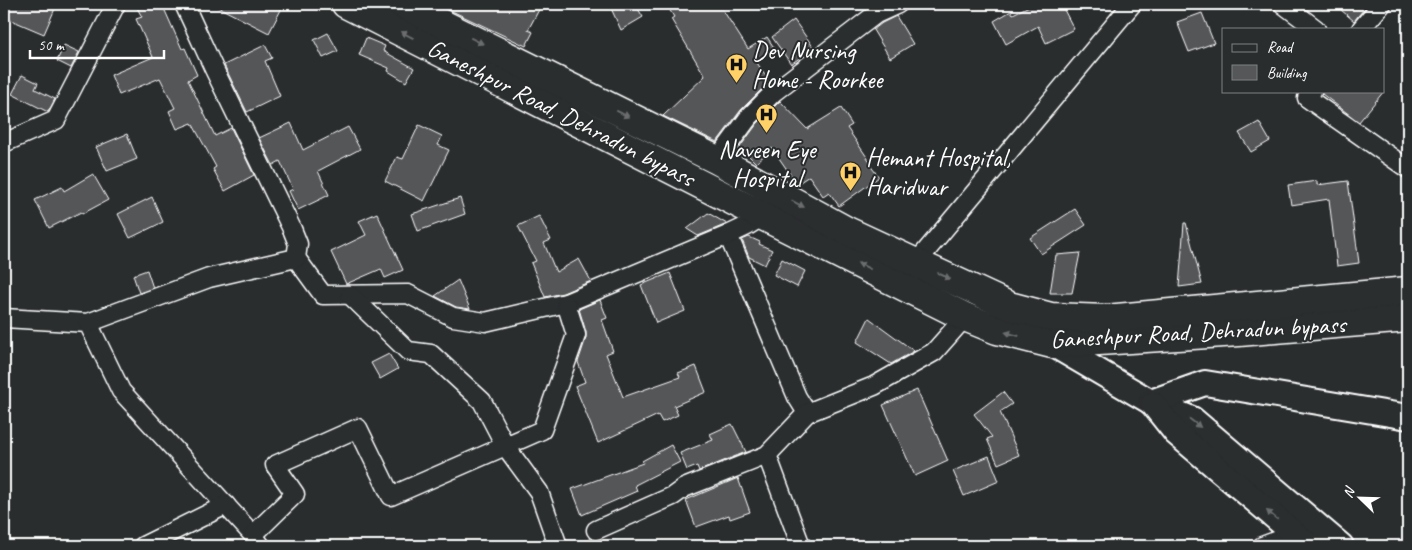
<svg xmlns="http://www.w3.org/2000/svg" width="1412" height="550" viewBox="0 0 1412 550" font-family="Caveat,sans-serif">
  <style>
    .building { fill: #555758; stroke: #fff }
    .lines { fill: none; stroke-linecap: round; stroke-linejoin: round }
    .street-casing { stroke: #fff; stroke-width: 21 }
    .secondary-casing { stroke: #fff; stroke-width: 28 }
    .primary-casing { stroke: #fff; stroke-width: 31 }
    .street { stroke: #2a2d2e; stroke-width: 18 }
    .secondary { stroke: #2a2d2e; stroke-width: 24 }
    .primary { stroke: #2a2d2e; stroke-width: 28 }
    .oneway { fill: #6a6c6d }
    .labels { text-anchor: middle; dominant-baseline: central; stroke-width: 4; stroke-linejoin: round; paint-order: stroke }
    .poi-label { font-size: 25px; fill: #fff; stroke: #2a2d2e; text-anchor: start }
    .street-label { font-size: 25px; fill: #fff; stroke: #2a2d2e }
  </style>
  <rect width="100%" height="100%" fill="#2a2d2e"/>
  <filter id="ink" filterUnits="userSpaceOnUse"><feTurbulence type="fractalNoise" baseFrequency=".02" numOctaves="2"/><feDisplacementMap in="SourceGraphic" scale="10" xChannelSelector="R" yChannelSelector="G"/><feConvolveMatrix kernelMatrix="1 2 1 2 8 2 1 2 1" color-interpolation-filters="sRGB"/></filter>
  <g filter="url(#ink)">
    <g class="building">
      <polygon points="9,4 57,4 44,34 4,17"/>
      <polygon points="135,4 162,4 182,49 185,48 197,75 188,80 215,136 231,128 254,175 225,191 213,169 216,167 192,123 177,129 169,111 175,108 160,78 119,95 111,75 153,57 136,19 142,17"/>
      <polygon points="212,4 284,4 269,33"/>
      <polygon points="437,4 542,4 528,30 533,32 526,46"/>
      <polygon points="609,4 635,4 643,17 621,30"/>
      <polygon points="666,4 719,4 748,49 767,37 775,49 756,61 769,82 741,110 717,142 663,116 705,76 671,19 674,17"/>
      <polygon points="1033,4 1061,4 1074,29 1046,43 1038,26 1006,44 994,21 1011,11 1013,14"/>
      <polygon points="1334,4 1368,4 1354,21"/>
      <polygon points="1202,13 1214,43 1189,52 1177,22"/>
      <polygon points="896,16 913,44 890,58 873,30 882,23"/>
      <polygon points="794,20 814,48 791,64 772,37"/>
      <polygon points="328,33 338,51 323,58 314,40"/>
      <polygon points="366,38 385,46 383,51 414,68 406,82 388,71 389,68 359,55"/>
      <polygon points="64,45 79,52 71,68 57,61"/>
      <polygon points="265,45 272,58 265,61 280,96 247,112 224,65"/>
      <polygon points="22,75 38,83 35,89 55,99 48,112 12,94"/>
      <polygon points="1323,91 1384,91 1359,122 1322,94"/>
      <polygon points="780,101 807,129 841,108 852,125 847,128 871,163 869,164 879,177 839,206 829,192 823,196 809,176 797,184 772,148 756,163 740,147 757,124"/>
      <polygon points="1259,122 1270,141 1251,152 1239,133"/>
      <polygon points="291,123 303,150 348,127 360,149 318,171 329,195 298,210 289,191 293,189 280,161 273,165 259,138"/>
      <polygon points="419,125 442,136 438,145 449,150 424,201 385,181 397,157 403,159"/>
      <polygon points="127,134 137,159 107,171 96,147"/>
      <polygon points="93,174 108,200 82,214 81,212 49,228 35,200 62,187 64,191"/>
      <polygon points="1317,181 1317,185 1348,181 1359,263 1337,266 1329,199 1291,205 1288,185"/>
      <polygon points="152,197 163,222 130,238 118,214"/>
      <polygon points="460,198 465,214 418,231 412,214"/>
      <polygon points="1075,209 1086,225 1041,254 1030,238"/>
      <polygon points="377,213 403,270 385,278 381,269 346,284 331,252 366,235 359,221"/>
      <polygon points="708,213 727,224 698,236 687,229"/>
      <polygon points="539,216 551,240 544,243 556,272 579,259 591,281 563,293 545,297 531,263 536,261 518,226"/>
      <polygon points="1184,223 1186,223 1202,284 1179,287"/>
      <polygon points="749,237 760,242 759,244 772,250 765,265 749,257 742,240"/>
      <polygon points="1080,253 1072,293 1050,293 1056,255"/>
      <polygon points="782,259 805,271 797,287 774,275"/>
      <polygon points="147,270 153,288 139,293 133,275"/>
      <polygon points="670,273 685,311 656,323 641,285"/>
      <polygon points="458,280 470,309 456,307 435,296"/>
      <polygon points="600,300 607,318 602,320 613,351 606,354 623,397 680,377 678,373 696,366 706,392 674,406 678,415 662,422 658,415 598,443 575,386 585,382 578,362 586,338 586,332 579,309"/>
      <polygon points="869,318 914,351 891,364 857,342"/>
      <polygon points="389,354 398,369 380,379 371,363"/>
      <polygon points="917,390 948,461 915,476 883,405"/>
      <polygon points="1003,392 1012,404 1000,412 1019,455 998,464 987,439 992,437 974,414"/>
      <polygon points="732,424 746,452 699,471 697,466 687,470 680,453 713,440 710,434"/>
      <polygon points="671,445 680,462 635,485 637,491 582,515 572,489 643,463 642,461"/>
      <polygon points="989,456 999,481 964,496 953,471"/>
      <polygon points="738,478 750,512 730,519 729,515 696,527 686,500"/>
    </g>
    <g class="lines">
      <defs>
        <g id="street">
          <polyline points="1283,4 1316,29"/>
          <polyline points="1361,29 1382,4"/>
          <polyline points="1312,91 1307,98 1408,169"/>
          <polyline points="4,143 56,120 116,4"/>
          <polyline points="717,160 749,117 774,92 876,14 898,4"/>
          <polyline points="728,235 797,397 807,413"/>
          <polyline points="296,258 323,295 408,294 453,317 485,322 566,303 728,235 747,226 763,216"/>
          <polyline points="916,263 1132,4"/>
          <polyline points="350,295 408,351 431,354 482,401 506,447 539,492 558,546"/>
          <polyline points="4,318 88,323 121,391 253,535 261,546"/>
          <polyline points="88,323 209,278 296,258 298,244 292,229 214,69 184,4"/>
          <polyline points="767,455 801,546"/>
          <polyline points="596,530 673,496 684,488 767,455 807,413 874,386 934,352 965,317"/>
          <polyline points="253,535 295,494 275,465 358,428 391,496 542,430 576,335 566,303"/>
          <polyline points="143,546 226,505"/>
          <polyline points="1262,546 1295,534"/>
        </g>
        <g id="secondary">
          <polyline points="1049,337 1052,344 1151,402 1192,419 1341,546"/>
          <polyline points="1151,402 1205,383 1408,417"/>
          <polyline points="1153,404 1176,433 1309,546"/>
        </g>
        <g id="primary">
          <polyline points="346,4 763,216 965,317 997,330 1052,344 1239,332 1408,318"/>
          <polyline points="402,4 717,160 847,231 1009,306 1051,317 1106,319 1408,291"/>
        </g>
      </defs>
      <use href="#street" class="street-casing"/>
      <use href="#secondary" class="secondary-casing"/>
      <use href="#primary" class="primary-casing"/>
      <use href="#street" class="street"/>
      <use href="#secondary" class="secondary"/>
      <use href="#primary" class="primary"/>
    </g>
    <defs><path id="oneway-solid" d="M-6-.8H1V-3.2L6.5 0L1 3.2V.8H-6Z" transform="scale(1.25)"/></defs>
    <g class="oneway">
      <use href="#oneway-solid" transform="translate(407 35) rotate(-153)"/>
      <use href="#oneway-solid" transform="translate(477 41) rotate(26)"/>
      <use href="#oneway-solid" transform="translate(623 114) rotate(26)"/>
      <use href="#oneway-solid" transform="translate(798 204) rotate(28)"/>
      <use href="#oneway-solid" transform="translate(864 266) rotate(-154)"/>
      <use href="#oneway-solid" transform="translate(944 276) rotate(25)"/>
      <use href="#oneway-solid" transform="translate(1012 334) rotate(-165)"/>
      <use href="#oneway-solid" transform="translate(1195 423) rotate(37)"/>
      <use href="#oneway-solid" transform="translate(1272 515) rotate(-140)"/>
    </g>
  </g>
  <defs>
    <symbol id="hospital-pin" viewBox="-11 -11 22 30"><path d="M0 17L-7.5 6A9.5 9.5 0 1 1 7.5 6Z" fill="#ffd166" stroke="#2a2d2e"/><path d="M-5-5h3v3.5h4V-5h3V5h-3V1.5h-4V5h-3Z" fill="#111"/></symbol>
  </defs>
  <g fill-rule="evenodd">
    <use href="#hospital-pin" x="724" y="52" width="25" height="34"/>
    <use href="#hospital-pin" x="754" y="102" width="25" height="34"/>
    <use href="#hospital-pin" x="838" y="160" width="25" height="34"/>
  </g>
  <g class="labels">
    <g class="poi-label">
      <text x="752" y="51">Dev Nursing<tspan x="752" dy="29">Home - Roorkee</tspan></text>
      <text x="767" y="150" text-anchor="middle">Naveen Eye<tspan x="767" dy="29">Hospital</tspan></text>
      <text x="866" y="158">Hemant Hospital,<tspan x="866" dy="29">Haridwar</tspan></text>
    </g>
    <g class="street-label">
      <text transform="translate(561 113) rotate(27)">Ganeshpur Road, Dehradun bypass</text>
      <text transform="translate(1198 332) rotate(-3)">Ganeshpur Road, Dehradun bypass</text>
    </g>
  </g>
  <rect width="1412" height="550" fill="none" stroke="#2a2d2e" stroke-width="20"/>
  <rect x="10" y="10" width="1392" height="530" fill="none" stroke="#fff" stroke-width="2" filter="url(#ink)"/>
  <rect x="1222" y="28" width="162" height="65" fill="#2a2d2e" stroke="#7f8182"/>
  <rect x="1232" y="44" width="25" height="8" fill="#2a2d2e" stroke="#7f8182"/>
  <text x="1267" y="52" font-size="15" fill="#ffffff">Road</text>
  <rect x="1232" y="65" width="25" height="15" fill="#555758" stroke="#7f8182"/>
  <text x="1267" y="78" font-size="15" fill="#ffffff">Building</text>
  <g transform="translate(1360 498) rotate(293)" stroke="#2a2d2e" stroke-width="4" paint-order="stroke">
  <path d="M0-4L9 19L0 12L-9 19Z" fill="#ffffff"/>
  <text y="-8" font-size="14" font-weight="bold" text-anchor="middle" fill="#ffffff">N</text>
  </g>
  <path d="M30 50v8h134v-8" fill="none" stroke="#ffffff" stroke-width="2.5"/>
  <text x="38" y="50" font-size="15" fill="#ffffff" stroke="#2a2d2e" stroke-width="4" paint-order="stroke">50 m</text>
</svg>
